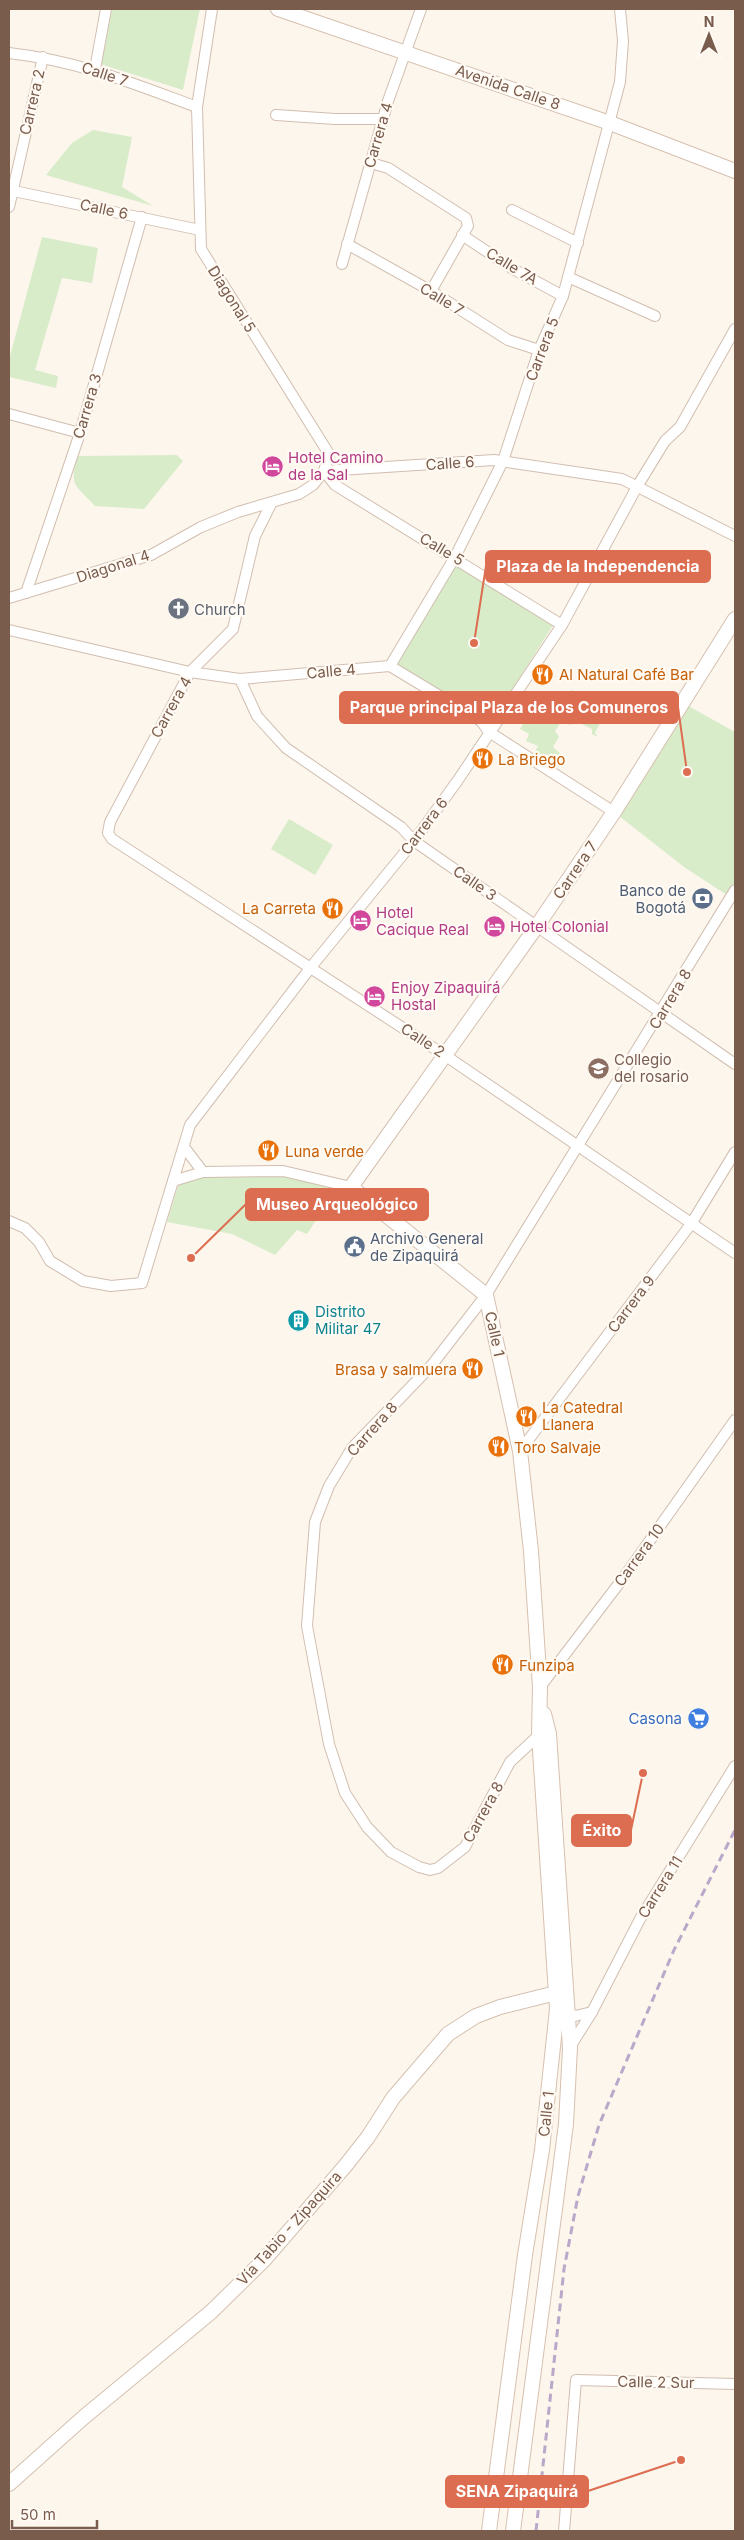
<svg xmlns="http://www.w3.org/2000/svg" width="744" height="2540" viewBox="0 0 744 2540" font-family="Inter,sans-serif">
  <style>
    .green { fill: #d8ecc9 }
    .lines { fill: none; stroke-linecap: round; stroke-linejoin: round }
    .street-casing { stroke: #d1beb0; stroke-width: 12 }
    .secondary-casing { stroke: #d6c0b0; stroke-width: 16 }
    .street { stroke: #fff; stroke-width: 10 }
    .secondary { stroke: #fff; stroke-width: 14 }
    .rail { stroke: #b9a8c9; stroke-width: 3; stroke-dasharray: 8 5; stroke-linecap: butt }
    .labels { text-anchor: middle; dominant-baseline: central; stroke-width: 4.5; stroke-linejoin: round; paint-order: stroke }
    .street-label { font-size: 15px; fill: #7a5c4d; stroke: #fffaf3 }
    .hotel-label { font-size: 15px; fill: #b23c85; stroke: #fffaf3; text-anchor: start }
    .worship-label { font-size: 15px; fill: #5b616d; stroke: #fffaf3; text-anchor: start }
    .food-label { font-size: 15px; fill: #c56008; stroke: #fffaf3; text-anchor: start }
    .service-label { font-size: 15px; fill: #4e5e75; stroke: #fffaf3; text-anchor: end }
    .education-label { font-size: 15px; fill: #785e54; stroke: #fffaf3; text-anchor: start }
    .culture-label { font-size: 15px; fill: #0d838f; stroke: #fffaf3; text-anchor: start }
    .shop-label { font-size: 15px; fill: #366cbe; stroke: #fffaf3; text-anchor: end }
    .leader { fill: none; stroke: #dc6d51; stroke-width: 2 }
    .callout-dot { fill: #dc6d51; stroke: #fffaf3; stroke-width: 2 }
    .callout { fill: #dc6d51; stroke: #dc6d51; stroke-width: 2 }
    .callout-label { font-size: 16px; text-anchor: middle; font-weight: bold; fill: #fff }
  </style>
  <rect width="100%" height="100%" fill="#fdf6ec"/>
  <g class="green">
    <polygon points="112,9 200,9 183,90 100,64"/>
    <polygon points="93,130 132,137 122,187 153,206 46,175 72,143"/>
    <polygon points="42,237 98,248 92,283 62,278 35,370 58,376 56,388 9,377 9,360"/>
    <path d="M177,455L183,461L144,509L95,506C76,485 68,486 78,456Z"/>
    <polygon points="458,561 555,622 490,725 393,664"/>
    <polygon points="571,690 592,698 591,700 605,710 603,715 607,717 602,719 595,733 598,737 592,734 592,729 574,720 570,725 561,722 555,731 559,737 553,747 560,753 551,769 532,757 538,746 526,741 529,734 520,729 531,712 536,712 540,705 545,707 539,719 553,723"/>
    <polygon points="683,703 735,732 735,890 730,897 684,867 614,812"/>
    <polygon points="289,819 333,845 315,875 271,849"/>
    <polygon points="201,1175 283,1175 336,1190 307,1234 297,1230 275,1255 232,1234 167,1222 178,1186"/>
  </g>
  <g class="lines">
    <defs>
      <g id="street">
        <polyline points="212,9 197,107 201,249 329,454 324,471"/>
        <path d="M9,53C79,61 132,83 197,107"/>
        <polyline points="95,69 106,9"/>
        <polyline points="276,115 335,119 383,119"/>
        <polyline points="371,163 388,168 466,218 468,226 431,291"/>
        <polyline points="9,190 200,230"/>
        <polyline points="9,207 43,57"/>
        <polyline points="512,210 578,243"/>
        <polyline points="462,235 513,269 563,296"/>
        <polyline points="347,244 431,291 508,340 539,350"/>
        <polyline points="342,264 388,101 421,9"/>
        <polyline points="568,277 655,316"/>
        <polyline points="9,414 80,433"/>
        <polyline points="324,471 335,485 562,625"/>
        <polyline points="271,504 255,536 233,629 190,672 110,822 108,833 112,839 446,1056 735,1253"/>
        <polyline points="26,593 80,433 142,217"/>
        <polyline points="9,598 151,555 201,527 238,512 299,494 313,485 324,471 494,460 622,479 735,536"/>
        <polyline points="9,630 190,672 240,679 390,666 481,721 489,732 614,812"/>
        <polyline points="390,666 455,557 503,461 539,350 563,296 620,82 623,41 620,9"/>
        <polyline points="240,679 257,716 286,748 401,827 414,841 735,1064"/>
        <polyline points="184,1147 203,1172"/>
        <polyline points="173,1181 203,1172 283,1171 351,1187"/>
        <polyline points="9,1221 25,1228 39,1242 50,1261 83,1281 111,1286 142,1283 190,1125 311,967 414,841 458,780 562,625 638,485 665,441 680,427 735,329"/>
        <polyline points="520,1451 691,1224 735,1152"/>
        <polyline points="540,1687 624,1577 735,1420"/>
        <polyline points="539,1735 510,1762 465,1847 438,1868 430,1870 419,1867 391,1852 367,1827 345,1793 329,1744 307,1626 315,1522 329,1486 352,1448 431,1366 486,1295 735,890"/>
        <polyline points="562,2011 575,2016 592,2012"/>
        <polyline points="570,2047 592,2012 640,1919 735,1766"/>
        <polyline points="564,2531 576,2380 735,2384"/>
      </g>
      <g id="secondary">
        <polyline points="278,9 610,123 735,171"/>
        <polyline points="9,2484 84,2417 211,2312 264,2260 346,2165 368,2137 393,2098 448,2034 476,2016 500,2007 564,1991"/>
        <polyline points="489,2531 525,2255 542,2150 557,2009 539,1735 540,1687 531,1551 520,1451 486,1295 351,1187 537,926 614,812 735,619"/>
        <polyline points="513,2531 566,2124 570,2048 549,1734 544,1714"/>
      </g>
    </defs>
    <use href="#street" class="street-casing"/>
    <use href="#secondary" class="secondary-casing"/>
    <use href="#street" class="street"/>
    <use href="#secondary" class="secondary"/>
    <polyline class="rail" points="536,2531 564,2269 578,2196 599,2125 674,1950 735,1830"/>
  </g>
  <defs>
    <symbol id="hotel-disc" viewBox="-11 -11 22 22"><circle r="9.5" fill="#d1479c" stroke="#fffaf3"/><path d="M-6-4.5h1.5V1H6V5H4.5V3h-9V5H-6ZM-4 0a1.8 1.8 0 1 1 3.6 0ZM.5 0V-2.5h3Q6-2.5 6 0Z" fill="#fff"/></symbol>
    <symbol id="church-disc" viewBox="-11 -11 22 22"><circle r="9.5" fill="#6b7280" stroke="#fffaf3"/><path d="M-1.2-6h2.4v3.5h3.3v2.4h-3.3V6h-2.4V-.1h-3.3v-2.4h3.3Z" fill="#fff"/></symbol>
    <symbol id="restaurant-disc" viewBox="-11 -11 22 22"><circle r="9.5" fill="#e8710a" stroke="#fffaf3"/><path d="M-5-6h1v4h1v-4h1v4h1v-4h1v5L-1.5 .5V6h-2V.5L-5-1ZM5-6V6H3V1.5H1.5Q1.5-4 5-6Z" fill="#fff"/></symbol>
    <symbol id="bank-disc" viewBox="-11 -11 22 22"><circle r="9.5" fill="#5c6f8a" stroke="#fffaf3"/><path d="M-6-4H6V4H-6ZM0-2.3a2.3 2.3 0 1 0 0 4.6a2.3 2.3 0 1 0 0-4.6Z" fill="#fff"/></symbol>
    <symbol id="university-disc" viewBox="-11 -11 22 22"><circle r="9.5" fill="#8d6e63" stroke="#fffaf3"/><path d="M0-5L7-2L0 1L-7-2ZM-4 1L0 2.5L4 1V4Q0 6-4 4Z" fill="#fff"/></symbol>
    <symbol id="civic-disc" viewBox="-11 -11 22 22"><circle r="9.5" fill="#5c6f8a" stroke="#fffaf3"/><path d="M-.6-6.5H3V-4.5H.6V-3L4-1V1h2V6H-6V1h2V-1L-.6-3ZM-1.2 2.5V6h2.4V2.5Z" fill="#fff"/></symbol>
    <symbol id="building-disc" viewBox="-11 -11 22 22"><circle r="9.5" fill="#0f9aa8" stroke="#fffaf3"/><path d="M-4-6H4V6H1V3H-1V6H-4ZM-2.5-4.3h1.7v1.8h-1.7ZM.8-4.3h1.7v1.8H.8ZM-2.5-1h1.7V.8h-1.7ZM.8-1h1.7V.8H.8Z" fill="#fff"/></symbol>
    <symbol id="supermarket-disc" viewBox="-11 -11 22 22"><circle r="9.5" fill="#3f7fe0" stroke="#fffaf3"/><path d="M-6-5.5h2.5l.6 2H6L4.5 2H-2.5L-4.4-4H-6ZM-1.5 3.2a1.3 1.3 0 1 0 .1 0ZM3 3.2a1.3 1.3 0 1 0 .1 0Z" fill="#fff"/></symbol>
  </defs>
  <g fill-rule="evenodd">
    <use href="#hotel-disc" x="260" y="454" width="25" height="25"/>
    <use href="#church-disc" x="166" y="596" width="25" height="25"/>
    <use href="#restaurant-disc" x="530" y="662" width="25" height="25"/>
    <use href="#restaurant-disc" x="470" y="746" width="25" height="25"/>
    <use href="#bank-disc" x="690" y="886" width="25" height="25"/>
    <use href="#restaurant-disc" x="320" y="896" width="25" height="25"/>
    <use href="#hotel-disc" x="348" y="908" width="25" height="25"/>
    <use href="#hotel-disc" x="482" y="914" width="25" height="25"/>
    <use href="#hotel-disc" x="362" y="984" width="25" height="25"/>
    <use href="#university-disc" x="586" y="1056" width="25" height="25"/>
    <use href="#restaurant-disc" x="256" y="1138" width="25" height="25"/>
    <use href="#civic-disc" x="342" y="1234" width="25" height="25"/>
    <use href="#building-disc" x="286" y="1308" width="25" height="25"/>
    <use href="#restaurant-disc" x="460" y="1356" width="25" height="25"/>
    <use href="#restaurant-disc" x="514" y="1404" width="25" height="25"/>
    <use href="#restaurant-disc" x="486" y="1434" width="25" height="25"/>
    <use href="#restaurant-disc" x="490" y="1652" width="25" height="25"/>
    <use href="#supermarket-disc" x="686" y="1706" width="25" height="25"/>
  </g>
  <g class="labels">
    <g class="street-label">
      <text transform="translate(105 74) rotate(18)">Calle 7</text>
      <text transform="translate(508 87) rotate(19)">Avenida Calle 8</text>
      <text transform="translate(32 102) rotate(-77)">Carrera 2</text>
      <text transform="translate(378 135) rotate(-74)">Carrera 4</text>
      <text transform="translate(104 209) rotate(12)">Calle 6</text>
      <text transform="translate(512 266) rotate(31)">Calle 7A</text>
      <text transform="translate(232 299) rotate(58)">Diagonal 5</text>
      <text transform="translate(442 299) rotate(31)">Calle 7</text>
      <text transform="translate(542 349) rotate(-69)">Carrera 5</text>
      <text transform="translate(87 406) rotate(-74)">Carrera 3</text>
      <text transform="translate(450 463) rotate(-4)">Calle 6</text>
      <text transform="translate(442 549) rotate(31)">Calle 5</text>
      <text transform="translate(113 566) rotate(-18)">Diagonal 4</text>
      <text transform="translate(331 671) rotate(-5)">Calle 4</text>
      <text transform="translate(171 707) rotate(-61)">Carrera 4</text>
      <text transform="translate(424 826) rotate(-53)">Carrera 6</text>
      <text transform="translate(575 870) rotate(-56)">Carrera 7</text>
      <text transform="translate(475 883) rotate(35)">Calle 3</text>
      <text transform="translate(670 999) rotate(-59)">Carrera 8</text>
      <text transform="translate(423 1040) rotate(33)">Calle 2</text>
      <text transform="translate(631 1304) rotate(-53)">Carrera 9</text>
      <text transform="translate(495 1334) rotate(78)">Calle 1</text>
      <text transform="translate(372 1429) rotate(-48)">Carrera 8</text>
      <text transform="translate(639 1555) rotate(-54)">Carrera 10</text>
      <text transform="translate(483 1812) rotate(-61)">Carrera 8</text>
      <text transform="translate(660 1887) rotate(-58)">Carrera 11</text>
      <text transform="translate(546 2114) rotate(-84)">Calle 1</text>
      <text transform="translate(289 2228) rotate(-48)">Vía Tabio - Zipaquira</text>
      <text transform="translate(656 2382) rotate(1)">Calle 2 Sur</text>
    </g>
    <g class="hotel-label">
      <text x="288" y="457">Hotel Camino<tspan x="288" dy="17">de la Sal</tspan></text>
      <text x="376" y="912">Hotel<tspan x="376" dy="17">Cacique Real</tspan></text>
      <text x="510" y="926">Hotel Colonial</text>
      <text x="391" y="987">Enjoy Zipaquirá<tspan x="391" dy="17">Hostal</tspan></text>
    </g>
    <g class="worship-label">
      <text x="194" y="609">Church</text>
    </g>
    <g class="food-label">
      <text x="559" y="674">Al Natural Café Bar</text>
      <text x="498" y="759">La Briego</text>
      <text x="316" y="908" text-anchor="end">La Carreta</text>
      <text x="285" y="1151">Luna verde</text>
      <text x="457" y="1369" text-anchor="end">Brasa y salmuera</text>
      <text x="542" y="1407">La Catedral<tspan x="542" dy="17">Llanera</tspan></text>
      <text x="514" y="1447">Toro Salvaje</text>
      <text x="519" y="1665">Funzipa</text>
    </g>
    <g class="service-label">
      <text x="686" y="890">Banco de<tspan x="686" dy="17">Bogotá</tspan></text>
      <text x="370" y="1238" text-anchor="start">Archivo General<tspan x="370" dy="17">de Zipaquirá</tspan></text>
    </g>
    <g class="education-label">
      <text x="614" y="1059">Collegio<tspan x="614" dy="17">del rosario</tspan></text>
    </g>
    <g class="culture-label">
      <text x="315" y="1311">Distrito<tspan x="315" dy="17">Militar 47</tspan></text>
    </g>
    <g class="shop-label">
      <text x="682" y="1718">Casona</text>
    </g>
  </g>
  <path class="leader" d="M474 643L486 566M687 772L678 707M191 1258L246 1204M643 1773L631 1830M681 2460L588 2491"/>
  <g class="callout-dot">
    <circle cx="474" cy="643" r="5"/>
    <circle cx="687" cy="772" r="5"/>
    <circle cx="191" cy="1258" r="5"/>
    <circle cx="643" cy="1773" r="5"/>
    <circle cx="681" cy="2460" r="5"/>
  </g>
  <g class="callout">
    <rect x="486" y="551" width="224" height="31" rx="5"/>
    <rect x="340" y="692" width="338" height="31" rx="5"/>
    <rect x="246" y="1189" width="182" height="31" rx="5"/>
    <rect x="572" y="1815" width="59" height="31" rx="5"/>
    <rect x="446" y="2476" width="142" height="31" rx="5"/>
  </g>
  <g class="callout-label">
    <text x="598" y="572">Plaza de la Independencia</text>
    <text x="509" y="713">Parque principal Plaza de los Comuneros</text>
    <text x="337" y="1210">Museo Arqueológico</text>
    <text x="602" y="1836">Éxito</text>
    <text x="517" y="2497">SENA Zipaquirá</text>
  </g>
  <rect width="744" height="2540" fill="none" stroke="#7a5c4d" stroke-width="20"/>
  <g transform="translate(709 35)" stroke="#fffaf3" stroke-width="4" paint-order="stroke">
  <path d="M0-4L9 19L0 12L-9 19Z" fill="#7a5c4d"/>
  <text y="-8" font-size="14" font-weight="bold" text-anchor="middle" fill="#7a5c4d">N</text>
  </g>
  <path d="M12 2520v8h85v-8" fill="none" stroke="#7a5c4d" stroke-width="2.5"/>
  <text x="20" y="2520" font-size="15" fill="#7a5c4d" stroke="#fffaf3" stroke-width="4" paint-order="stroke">50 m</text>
</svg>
